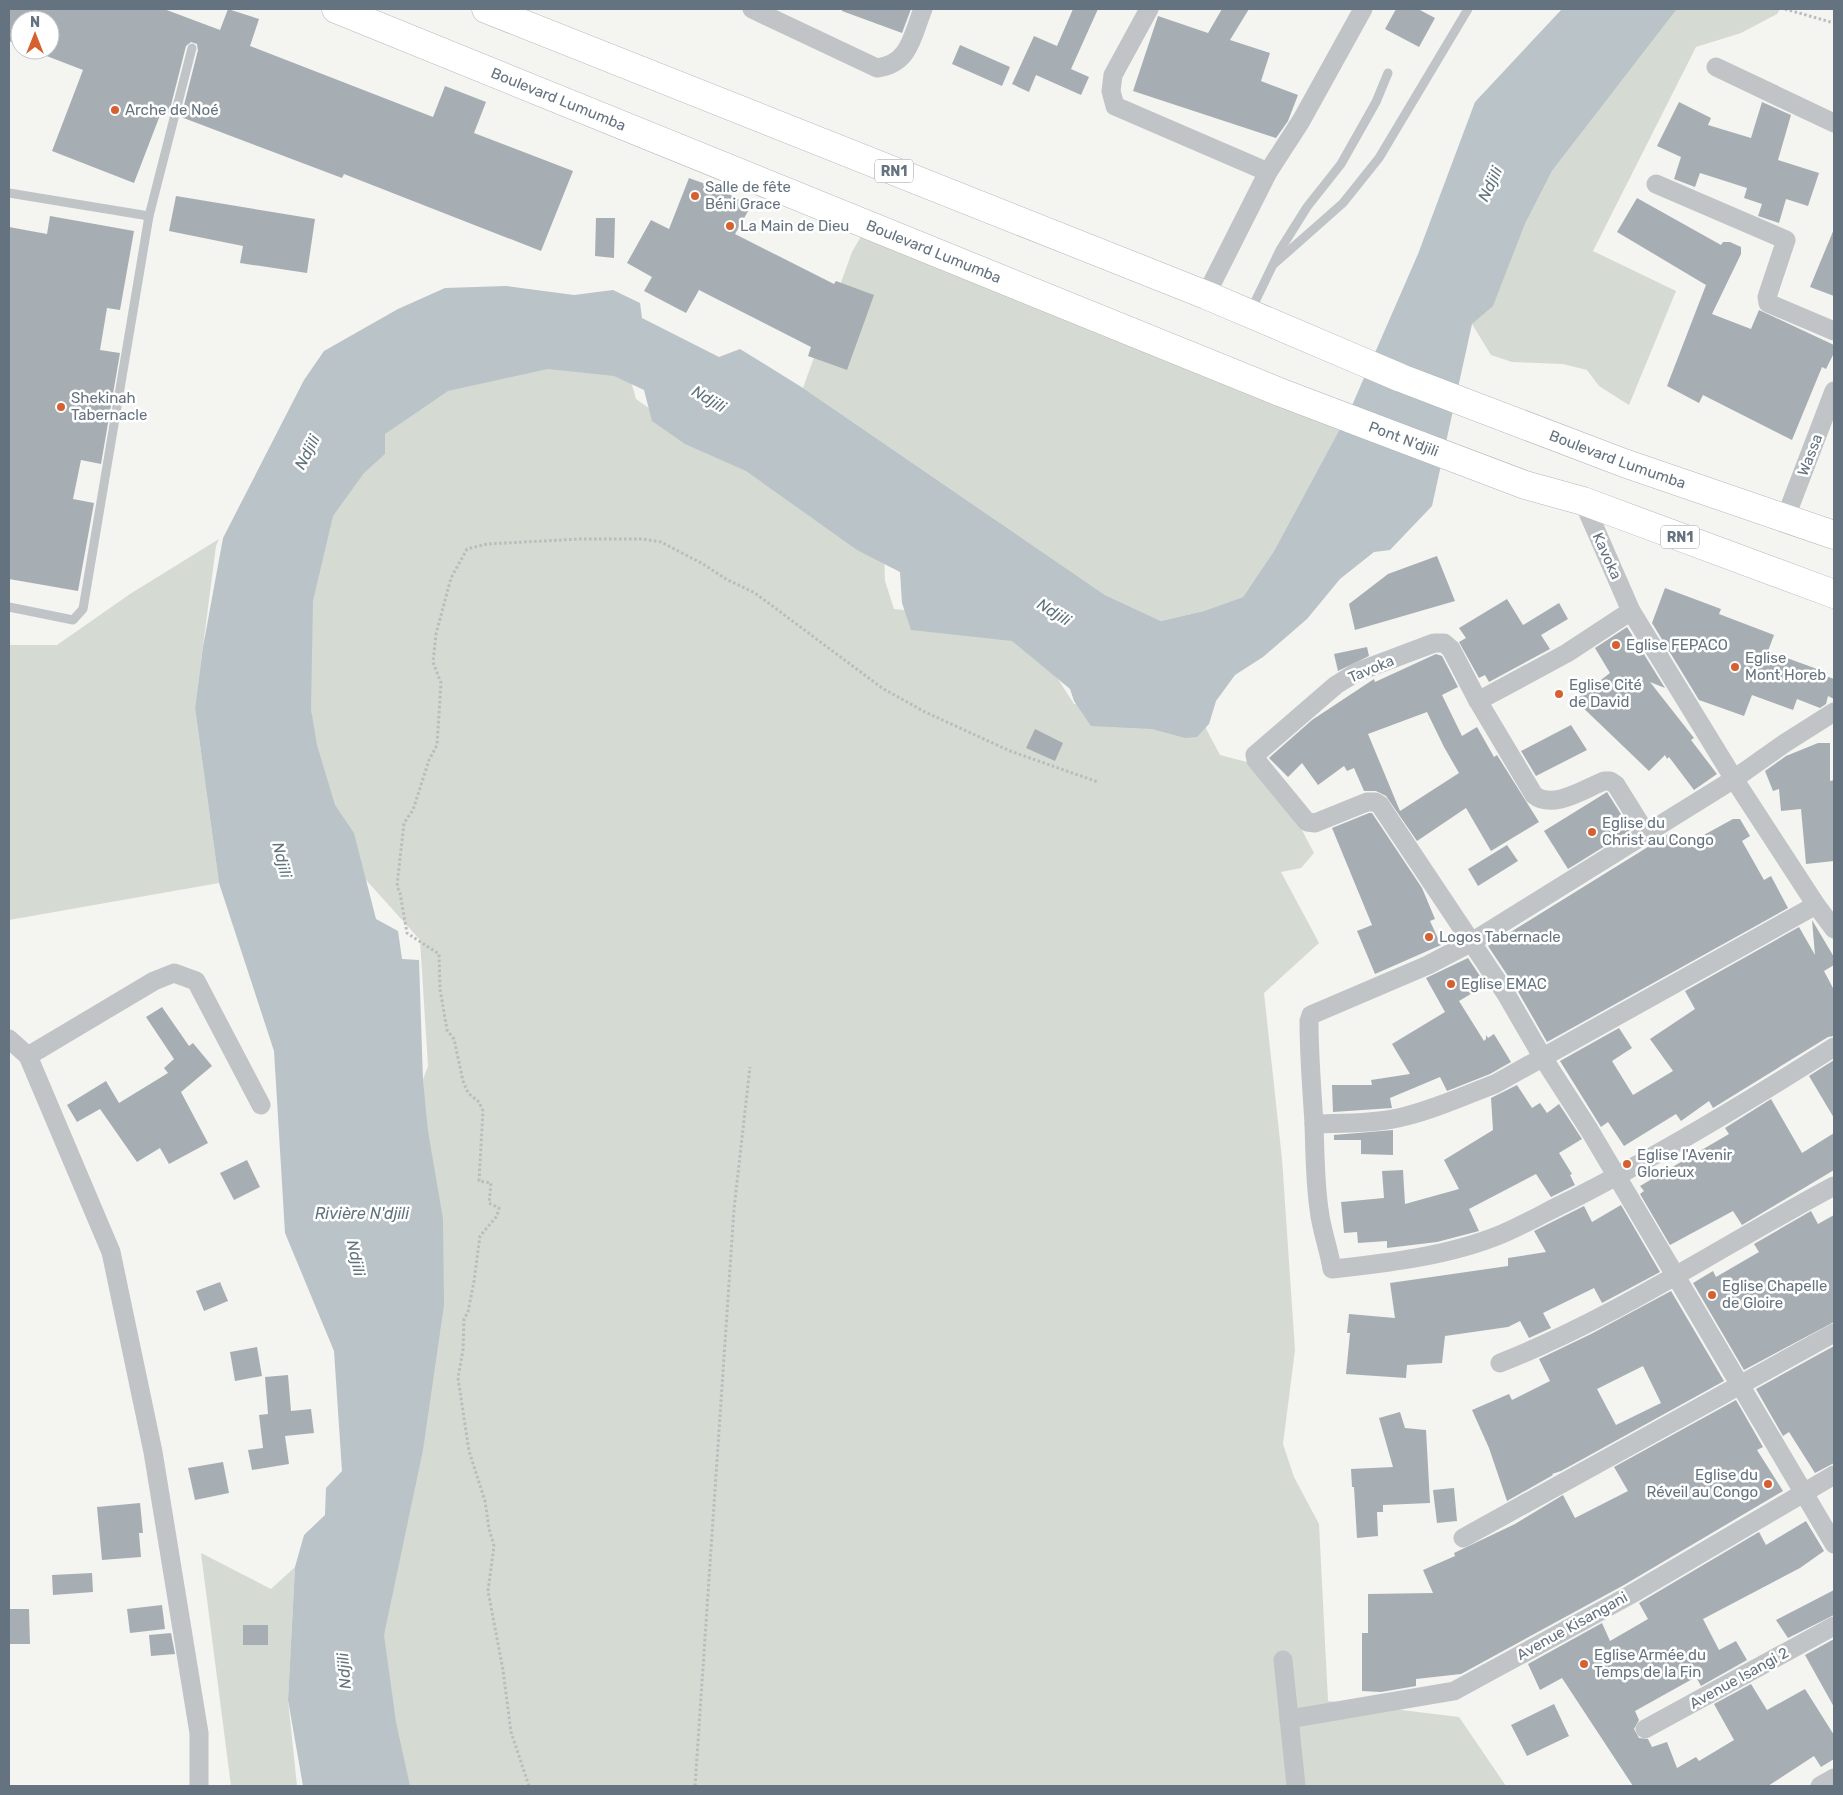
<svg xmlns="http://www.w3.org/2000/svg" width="1843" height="1795" viewBox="0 0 1843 1795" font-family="Rubik,sans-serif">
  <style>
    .green { fill: #d5dbd2 }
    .water { fill: #bac3c8 }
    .building { fill: #a7aeb3; fill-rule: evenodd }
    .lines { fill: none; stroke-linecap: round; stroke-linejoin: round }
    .highway-casing { stroke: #b3b6b9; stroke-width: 29 }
    .path { stroke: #babcbe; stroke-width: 3; stroke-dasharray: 2.5 2.5; stroke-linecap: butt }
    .lane { stroke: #c0c4c7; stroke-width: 9 }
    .street { stroke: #c0c4c7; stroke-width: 19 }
    .highway { stroke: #fff; stroke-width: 28 }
    .poi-dot { fill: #d6602f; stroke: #fff; stroke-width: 2 }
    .labels { text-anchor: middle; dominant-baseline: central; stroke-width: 5; stroke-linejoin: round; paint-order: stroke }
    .shield { fill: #fff; stroke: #939da6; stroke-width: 1 }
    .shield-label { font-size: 14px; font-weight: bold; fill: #657380 }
    .street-label { font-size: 15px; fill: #657380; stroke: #fff }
    .poi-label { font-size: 15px; fill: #657380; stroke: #fff; text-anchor: start }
    .water-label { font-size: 16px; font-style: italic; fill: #61747d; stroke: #fff }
  </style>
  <rect width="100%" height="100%" fill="#f4f4f1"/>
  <g class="green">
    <polygon points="1677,9 1780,9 1777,14 1741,33 1696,47 1593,251 1676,291 1629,405 1599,386 1587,370 1563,364 1512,362 1491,355 1472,324 1493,305 1525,224 1552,171"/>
    <polygon points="863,233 1350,410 1274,551 1243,597 1204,611 1161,621 1105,595 803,388 852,252"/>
    <polygon points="627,367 636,399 669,422 884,550 885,581 894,609 995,619 1058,679 1074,704 1136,708 1192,702 1220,755 1247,762 1256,767 1293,813 1314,853 1301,868 1281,872 1319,943 1264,993 1282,1159 1295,1350 1283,1444 1294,1477 1319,1524 1328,1701 1459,1717 1506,1786 398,1786 380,1700 412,1109 428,1066 420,940 349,861 319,784 297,578 348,451 431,370"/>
    <polygon points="219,539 216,546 195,708 219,883 9,920 9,645 57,645 130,594"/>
    <polygon points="201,1553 271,1589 295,1567 288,1700 297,1786 231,1786"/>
  </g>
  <polygon class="water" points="1562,9 1677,9 1552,171 1525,224 1493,306 1472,324 1432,506 1390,550 1374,552 1340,579 1307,619 1263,657 1235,675 1216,701 1209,724 1197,737 1185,738 1152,729 1091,726 1074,701 1070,689 1012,641 911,630 902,603 900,572 857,550 746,471 685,444 652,421 644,390 614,376 548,369 448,391 385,434 385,454 364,473 333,516 313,601 311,709 317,745 335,805 354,833 376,919 398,931 402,959 419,960 423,1080 428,1131 443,1219 444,1305 423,1450 384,1635 396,1722 410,1786 303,1786 288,1700 295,1567 304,1535 325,1515 326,1488 342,1471 334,1351 285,1233 274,1051 219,883 195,708 203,647 223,538 304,380 324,351 398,309 445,288 506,286 574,295 613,290 640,303 642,318 719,357 740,349 803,388 1105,595 1161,621 1204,611 1243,597 1274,551 1350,410 1418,254 1475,102"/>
  <g class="building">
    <polygon points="9,9 164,9 220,30 228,9 259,19 250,46 433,117 445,86 486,102 474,133 573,171 541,251 344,174 342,178 181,117 198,50 197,44 191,42 186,46 169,113 162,110 134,183 52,151 83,70 31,50 50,50 50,20 20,20 20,46 9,41"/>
    <polygon points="842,9 911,9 902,33 842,11"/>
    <polygon points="1073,9 1098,9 1071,69 1089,77 1081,95 1036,75 1029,92 1012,84 1034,36 1057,46"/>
    <polygon points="1222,9 1249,9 1230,40 1270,53 1261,81 1298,95 1288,121 1276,138 1133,91 1158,16 1208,33"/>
    <polygon points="1396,9 1418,9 1435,18 1419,47 1385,29"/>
    <polygon points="960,45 1010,67 1002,86 952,64"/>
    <polygon points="1679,102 1711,118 1708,125 1751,138 1762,102 1791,115 1778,160 1819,173 1808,206 1786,199 1779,223 1758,216 1762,204 1744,198 1747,188 1700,173 1695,187 1674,179 1681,157 1657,146"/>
    <polygon points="689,178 719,189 751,206 735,234 834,284 836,281 874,295 847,370 808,356 811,347 699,290 686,313 644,291 652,277 627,263 651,220 669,229"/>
    <polygon points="176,196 315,219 307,273 240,263 243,246 169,231"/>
    <polygon points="1637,198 1721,245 1723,242 1730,242 1741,247 1741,254 1712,314 1751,329 1759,310 1834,345 1834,353 1826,369 1822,367 1792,440 1703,395 1699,403 1667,386 1706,285 1617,232"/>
    <polygon points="50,216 134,231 120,310 107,308 100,350 120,353 101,464 81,460 73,499 94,503 78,591 9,579 9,227 47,234"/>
    <polygon points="596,218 615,218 614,258 595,256"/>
    <polygon points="1834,229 1834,296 1810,287"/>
    <polygon points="1437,556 1455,601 1355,630 1349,604 1388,574"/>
    <polygon points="1665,588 1721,609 1719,614 1774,635 1768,651 1828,673 1826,676 1834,679 1834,699 1828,696 1826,704 1820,708 1797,699 1793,710 1752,695 1744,716 1699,700 1652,623"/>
    <polygon points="1507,599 1523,625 1559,603 1568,619 1541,635 1550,649 1489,682 1485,675 1479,678 1459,642 1466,638 1459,628"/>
    <polygon points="1627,627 1665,688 1650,682 1694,738 1691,740 1717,774 1694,790 1669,757 1667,759 1665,755 1649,771 1575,700 1610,673 1595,648"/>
    <polygon points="1367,647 1369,656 1338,671 1334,654"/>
    <path d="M1436,654L1442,656L1458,687L1442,695L1462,736L1477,727L1494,757L1497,755L1539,822L1491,851L1466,808L1417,841L1386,796L1376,791H1364L1354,768L1347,771L1344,766L1318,785L1302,763L1288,777L1269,758L1312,720L1374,679L1375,682ZM1427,712L1444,747L1459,773L1400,811L1368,734Z"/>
    <polygon points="1571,725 1587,750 1536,776 1521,751"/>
    <polygon points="1035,729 1063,743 1055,761 1026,748"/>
    <polygon points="1818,743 1830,743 1830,781 1834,780 1834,861 1806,864 1801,809 1781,811 1779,789 1773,791 1765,771 1786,756"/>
    <polygon points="1607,792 1631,830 1568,869 1544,831"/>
    <polygon points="1369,813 1372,813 1422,888 1435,919 1430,921 1441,945 1375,974 1357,931 1372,925 1332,828"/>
    <polygon points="1733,819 1740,819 1750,836 1742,841 1764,880 1771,876 1788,908 1547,1042 1516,988 1488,946 1672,832 1682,847"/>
    <polygon points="1507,845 1518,861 1478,886 1468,869"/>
    <polygon points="1812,920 1834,957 1834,965 1824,971 1834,990 1834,1036 1828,1037 1713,1108 1709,1101 1681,1121 1676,1114 1624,1146 1608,1122 1601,1127 1560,1061 1619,1028 1632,1048 1612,1061 1633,1095 1673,1071 1650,1039 1695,1009 1685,991 1799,927 1815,955"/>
    <polygon points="1468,958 1486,985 1459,1001 1484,1041 1486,1039 1486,1035 1488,1038 1494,1034 1511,1062 1490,1074 1447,1091 1440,1077 1390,1098 1392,1108 1333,1112 1332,1085 1372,1085 1371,1080 1410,1074 1392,1044 1445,1012 1426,978"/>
    <polygon points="162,1007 189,1046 193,1043 212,1066 181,1092 208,1143 169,1164 160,1148 137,1162 100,1109 77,1122 67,1105 106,1081 119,1103 168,1073 164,1068 174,1059 146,1017"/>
    <polygon points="1834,1060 1834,1118 1809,1076"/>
    <polygon points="1517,1085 1532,1108 1540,1103 1547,1113 1559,1104 1582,1139 1559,1153 1572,1174 1570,1175 1575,1185 1551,1197 1536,1174 1469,1209 1479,1231 1437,1242 1387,1248 1387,1241 1358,1243 1357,1232 1344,1233 1341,1202 1384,1198 1382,1171 1403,1170 1405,1204 1459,1189 1444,1160 1493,1130 1491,1098"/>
    <polygon points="1771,1099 1802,1153 1834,1133 1834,1170 1742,1225 1733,1211 1670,1245 1640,1194 1644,1191 1640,1186 1729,1134 1725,1128"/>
    <polygon points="1393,1130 1393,1155 1361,1154 1361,1140 1334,1140 1334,1135"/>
    <polygon points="247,1160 260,1187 234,1200 220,1173"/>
    <polygon points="1621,1205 1660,1272 1602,1303 1594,1288 1543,1313 1551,1328 1529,1338 1520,1321 1508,1327 1445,1336 1442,1363 1407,1365 1406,1378 1346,1374 1350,1333 1347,1333 1349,1314 1395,1318 1390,1283 1508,1266 1508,1258 1546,1252 1534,1231 1584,1206 1592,1222"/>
    <polygon points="1811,1211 1818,1224 1834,1215 1834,1322 1744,1370 1693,1283 1713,1271 1716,1277 1759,1252 1754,1244"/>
    <polygon points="220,1282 228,1301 204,1311 196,1291"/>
    <path d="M1671,1291L1724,1381L1561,1471L1552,1474L1553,1475L1507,1501L1489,1448L1472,1410L1509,1394L1512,1400L1550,1381L1539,1359L1591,1334ZM1643,1366L1661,1403L1616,1425L1597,1389Z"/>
    <polygon points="1834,1346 1834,1463 1815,1473 1789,1432 1783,1436 1756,1389"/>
    <polygon points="257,1347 262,1376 235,1381 230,1352"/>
    <polygon points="288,1375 291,1411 311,1409 314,1433 285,1436 289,1464 252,1470 248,1450 263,1448 259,1415 268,1414 265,1377"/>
    <polygon points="1736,1400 1763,1447 1757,1450 1783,1491 1624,1585 1461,1674 1416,1679 1416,1686 1381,1692 1362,1691 1362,1633 1368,1633 1368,1594 1433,1593 1423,1570 1455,1556 1454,1553 1515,1524 1563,1495 1575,1518 1628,1491 1614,1467"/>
    <polygon points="1400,1412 1405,1428 1426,1430 1430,1503 1383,1505 1383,1512 1377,1512 1378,1536 1357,1538 1354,1487 1352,1487 1351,1469 1393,1467 1379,1418"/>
    <polygon points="223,1462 229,1493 195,1500 188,1468"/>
    <polygon points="1454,1488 1457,1521 1437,1523 1433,1490"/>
    <polygon points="140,1503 143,1533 139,1533 141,1557 102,1560 97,1507"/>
    <polygon points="1806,1521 1824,1551 1800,1568 1703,1619 1719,1650 1736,1641 1747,1660 1701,1686 1696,1677 1635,1711 1639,1720 1634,1729 1639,1738 1648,1739 1652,1747 1667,1742 1677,1768 1696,1757 1699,1761 1734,1740 1714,1704 1751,1684 1767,1710 1805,1689 1834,1735 1834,1759 1821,1767 1814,1756 1768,1786 1633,1786 1562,1678 1540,1690 1528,1664 1602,1623 1610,1641 1648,1619 1639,1603 1759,1532 1766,1545"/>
    <polygon points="92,1573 93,1592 53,1595 52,1575"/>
    <polygon points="1834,1590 1834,1615 1788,1638 1776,1620"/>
    <polygon points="162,1605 165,1629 130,1633 127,1609"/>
    <polygon points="9,1609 29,1609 30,1644 9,1644"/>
    <rect x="243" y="1625" width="25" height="20"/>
    <polygon points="171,1633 175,1654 151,1656 149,1635"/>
    <polygon points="1834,1639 1834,1707 1805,1655"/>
    <polygon points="1554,1704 1569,1736 1527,1756 1511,1725"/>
  </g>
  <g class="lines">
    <defs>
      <g id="highway">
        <path id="s1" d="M336,9L1282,393L1525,485L1583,501L1834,594"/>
        <path id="s2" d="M486,9L1206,295L1401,378L1624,463L1834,535"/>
      </g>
    </defs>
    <use href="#highway" class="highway-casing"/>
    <g class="path">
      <polyline points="1785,9 1834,23"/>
      <polyline points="529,1786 511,1732 503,1670 488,1591 494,1546 489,1529 485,1501 469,1451 458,1378 463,1350 464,1319 468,1312 474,1281 480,1236 497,1216 499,1208 489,1203 491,1183 479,1181 483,1111 479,1102 468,1093 463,1081 454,1039 447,1030 440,989 439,954 407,933 400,893 397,886 404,823 413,810 429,760 437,745 441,683 433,662 436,634 451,578 467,549 487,544 580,539 643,539 661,542 703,564 726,579 755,593 882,688 925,712 1010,751 1098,782"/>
      <polyline points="695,1786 734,1209 750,1067"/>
    </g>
    <g class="lane">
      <polyline points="9,193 149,216"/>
      <polyline points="1274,264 1343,203 1379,158 1468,9"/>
      <polyline points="1251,310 1280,250 1307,207 1341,164 1376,102 1388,73"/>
      <polyline points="9,607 73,620 83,609 149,216 192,48"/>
    </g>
    <g class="street">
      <path d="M752,9L877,68C910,64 912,36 923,9"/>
      <polyline points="1149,9 1113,75 1111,91 1115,106 1268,172"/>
      <polyline points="1716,67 1834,123"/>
      <polyline points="1656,184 1786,240 1767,297 1768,303 1834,331"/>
      <polyline points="1206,295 1268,172 1301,121 1363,9"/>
      <polyline points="1583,501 1631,611 1734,779 1816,905 1834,929"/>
      <polyline points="1785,519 1834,391"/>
      <polyline points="1478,701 1567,653 1631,611"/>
      <path d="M1834,712L1785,743L1734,779L1470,943L1428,965L1311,1015L1309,1021C1309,1056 1312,1090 1314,1124C1315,1153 1315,1181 1319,1209C1321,1229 1329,1249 1332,1269C1388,1263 1449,1256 1502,1234C1526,1224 1549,1210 1573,1199C1663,1153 1749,1101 1834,1047"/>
      <path d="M1646,833L1616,785L1610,781H1604C1584,789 1553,810 1534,795L1478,701L1451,649L1444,643H1434L1357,672L1336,685L1255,755L1256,760L1307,822L1315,823L1367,802H1375L1380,805L1506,994L1543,1058L1590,1131L1834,1544"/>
      <polyline points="9,1039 28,1056 111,1252 153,1452 199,1733 199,1786"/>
      <polyline points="28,1056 154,981 174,973 196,981 261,1105"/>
      <path d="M1314,1124C1341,1123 1371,1124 1398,1118C1431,1111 1463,1096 1495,1084L1816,905"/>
      <path d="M1500,1363C1617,1317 1723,1245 1834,1186"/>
      <polyline points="1463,1538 1834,1333"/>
      <polyline points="1283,1660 1296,1786"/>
      <polyline points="1289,1719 1454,1691 1630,1595 1834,1475"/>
      <polyline points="1645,1729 1834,1626"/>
      <polyline points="1820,1786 1834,1778"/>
    </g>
    <use href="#highway" class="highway"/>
  </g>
  <g class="poi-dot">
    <circle cx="115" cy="110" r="5"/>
    <circle cx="695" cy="196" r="5"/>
    <circle cx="730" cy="226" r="5"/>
    <circle cx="61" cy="407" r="5"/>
    <circle cx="1616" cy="645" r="5"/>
    <circle cx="1735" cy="667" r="5"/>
    <circle cx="1559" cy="694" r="5"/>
    <circle cx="1592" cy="832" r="5"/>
    <circle cx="1429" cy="937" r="5"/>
    <circle cx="1451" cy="984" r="5"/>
    <circle cx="1627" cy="1164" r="5"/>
    <circle cx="1712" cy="1295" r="5"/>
    <circle cx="1768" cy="1484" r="5"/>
    <circle cx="1584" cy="1664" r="5"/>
  </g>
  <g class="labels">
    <g class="shield">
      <rect x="875" y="159.5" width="38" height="23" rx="4"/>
      <rect x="1661" y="525.5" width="38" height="23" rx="4"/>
    </g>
    <g class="shield-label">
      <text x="894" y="171">RN1</text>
      <text x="1680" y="537">RN1</text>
    </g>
    <g class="street-label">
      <text stroke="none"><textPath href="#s1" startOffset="240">Boulevard Lumumba</textPath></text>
      <text stroke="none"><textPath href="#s1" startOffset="645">Boulevard Lumumba</textPath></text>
      <text stroke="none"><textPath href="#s1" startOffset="1151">Pont N'djili</textPath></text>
      <text transform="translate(1810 455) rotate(-69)">Wassa</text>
      <text stroke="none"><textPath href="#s2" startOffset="1218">Boulevard Lumumba</textPath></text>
      <text transform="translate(1607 556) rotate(66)">Kavoka</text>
      <text transform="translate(1371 669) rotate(-23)">Tavoka</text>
      <text transform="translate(1572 1626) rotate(-29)">Avenue Kisangani</text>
      <text transform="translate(1739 1678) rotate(-29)">Avenue Isangi 2</text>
    </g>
    <g class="poi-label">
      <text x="125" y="110">Arche de Noé</text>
      <text x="705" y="187">Salle de fête<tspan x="705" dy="17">Béni Grace</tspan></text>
      <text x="740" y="226">La Main de Dieu</text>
      <text x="71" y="398">Shekinah<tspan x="71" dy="17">Tabernacle</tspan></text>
      <text x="1626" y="645">Eglise FEPACO</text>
      <text x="1745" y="658">Eglise<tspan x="1745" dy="17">Mont Horeb</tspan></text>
      <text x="1569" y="685">Eglise Cité<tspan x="1569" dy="17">de David</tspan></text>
      <text x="1602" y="823">Eglise du<tspan x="1602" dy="17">Christ au Congo</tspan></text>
      <text x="1439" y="937">Logos Tabernacle</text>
      <text x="1461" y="984">Eglise EMAC</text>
      <text x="1637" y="1155">Eglise l'Avenir<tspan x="1637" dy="17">Glorieux</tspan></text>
      <text x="1722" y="1286">Eglise Chapelle<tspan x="1722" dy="17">de Gloire</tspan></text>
      <text x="1758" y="1475" text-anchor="end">Eglise du<tspan x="1758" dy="17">Réveil au Congo</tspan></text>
      <text x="1594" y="1655">Eglise Armée du<tspan x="1594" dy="17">Temps de la Fin</tspan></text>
    </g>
    <g class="water-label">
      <text transform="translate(1490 184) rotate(-65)">Ndjili</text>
      <text transform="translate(709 399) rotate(31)">Ndjili</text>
      <text transform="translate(307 452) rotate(-63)">Ndjili</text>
      <text transform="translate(1054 612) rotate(32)">Ndjili</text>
      <text transform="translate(282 860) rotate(76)">Ndjili</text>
      <text x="362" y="1213">Rivière N'djili</text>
      <text transform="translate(356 1258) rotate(78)">Ndjili</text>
      <text transform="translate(344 1671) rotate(-95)">Ndjili</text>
    </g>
  </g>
  <rect width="1843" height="1795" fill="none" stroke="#657380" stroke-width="20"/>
  <g transform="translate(35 35)"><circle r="24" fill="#ffffff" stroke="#c1c7cc"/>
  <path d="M0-4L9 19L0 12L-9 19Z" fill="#d6602f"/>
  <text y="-8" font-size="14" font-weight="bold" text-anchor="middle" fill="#657380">N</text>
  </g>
</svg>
